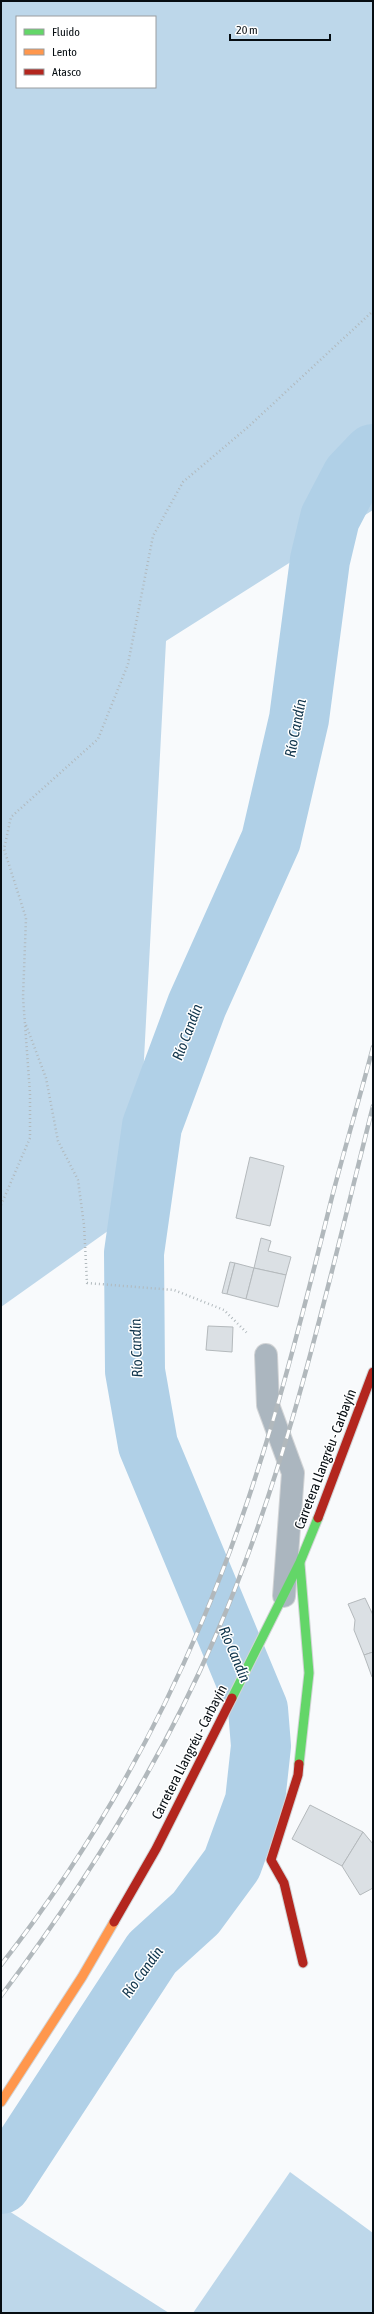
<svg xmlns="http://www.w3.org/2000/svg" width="374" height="2314" viewBox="0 0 374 2314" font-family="'Asap Condensed',sans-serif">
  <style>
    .forest { fill: #bdd7ea; fill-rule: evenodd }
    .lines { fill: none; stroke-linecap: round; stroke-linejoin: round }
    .river { stroke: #b0d0e7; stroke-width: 60 }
    .building { fill: #dbe0e4; stroke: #b4b9bc }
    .street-casing { stroke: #d2d4d6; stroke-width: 24 }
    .fast-casing { stroke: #d2d4d6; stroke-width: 11 }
    .slow-casing { stroke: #d2d4d6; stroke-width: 11 }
    .jam-casing { stroke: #d2d4d6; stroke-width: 11 }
    .path { stroke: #b1b9bd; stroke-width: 2.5; stroke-dasharray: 1 3; stroke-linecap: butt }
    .street { stroke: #abb6bf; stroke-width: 22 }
    .fast { stroke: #63d668; stroke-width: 9 }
    .slow { stroke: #ff974d; stroke-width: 9 }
    .jam { stroke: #b3261e; stroke-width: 9 }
    .rail-casing { stroke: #b1b8bc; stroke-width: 4.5 }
    .rail { stroke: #fff; stroke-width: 3; stroke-dasharray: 9; stroke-linecap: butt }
    .labels { text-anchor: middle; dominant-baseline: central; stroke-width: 3; stroke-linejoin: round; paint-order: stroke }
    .street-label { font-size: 14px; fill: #060d12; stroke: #fff }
    .water-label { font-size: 15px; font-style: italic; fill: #10354c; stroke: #fff }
  </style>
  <rect width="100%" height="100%" fill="#f8fafc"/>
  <g class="forest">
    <path d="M1,1H373V510L166,641L136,1211L1,1307ZM17,17H155V87H17Z"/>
    <polygon points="290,2172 373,2233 373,2313 193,2313"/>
    <polygon points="1,2206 169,2313 1,2313"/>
  </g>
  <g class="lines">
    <polyline class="river" points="1,2184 152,1953 196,1913 232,1864 255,1801 261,1746 258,1709 148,1445 135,1371 134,1253 152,1126 197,1005 271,840 299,719 320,560 330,518 352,476 373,454"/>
  </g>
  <g class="building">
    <polygon points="250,1157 284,1166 270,1226 236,1218"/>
    <polygon points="261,1238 271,1241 268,1251 291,1257 286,1275 254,1268"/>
    <polygon points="230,1262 235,1263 227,1294 222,1293"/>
    <polygon points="235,1263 254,1268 246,1299 227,1294"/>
    <polygon points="254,1268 286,1275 278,1307 246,1299"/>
    <polygon points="208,1326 233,1327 232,1352 206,1350"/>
    <polygon points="365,1598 373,1615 373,1652 364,1655 354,1630 355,1620 348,1604"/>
    <polygon points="373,1652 373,1677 372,1677 364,1655"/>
    <polygon points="310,1805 363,1832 342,1866 292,1839"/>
    <polygon points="363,1832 373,1844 373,1888 360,1895 342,1866"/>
  </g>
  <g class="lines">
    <defs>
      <polyline id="street" points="266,1355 268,1405 293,1473 284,1596"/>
      <g id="fast">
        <polyline points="232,1698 300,1562 318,1518"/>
        <polyline points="299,1764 309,1673 300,1564"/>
      </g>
      <polyline id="slow" points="1,2102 82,1977 114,1922"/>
      <g id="jam">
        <polyline points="318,1518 373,1372"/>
        <polyline points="299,1764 298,1775 271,1860 284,1883 303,1963"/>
        <polyline points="114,1922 156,1849 232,1698"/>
      </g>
    </defs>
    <use href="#street" class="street-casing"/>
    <use href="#fast" class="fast-casing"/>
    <use href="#slow" class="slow-casing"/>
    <use href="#jam" class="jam-casing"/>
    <g class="path">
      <polyline points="26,1025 46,1078 58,1141 78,1180 84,1225 87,1283 174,1290 224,1310 247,1333"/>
      <polyline points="1,1205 30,1138 30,1093 23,997 26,918 4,849 11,817 98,739 128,664 153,536 183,482 248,427 373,311"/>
    </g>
    <use href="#street" class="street"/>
    <use href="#fast" class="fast"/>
    <use href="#slow" class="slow"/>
    <use href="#jam" class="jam"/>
    <defs>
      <g id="rail">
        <path d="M1,1965C82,1861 150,1745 201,1624C260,1486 296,1342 332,1197C345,1147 360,1097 373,1047"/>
        <path d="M1,1996C85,1884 160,1765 216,1635C289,1466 328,1285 373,1106"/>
      </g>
    </defs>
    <use href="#rail" class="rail-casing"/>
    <use href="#rail" class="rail"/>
  </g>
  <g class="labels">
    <g class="street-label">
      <text transform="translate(325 1459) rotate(-69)">Carretera Llangréu - Carbayín</text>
      <text transform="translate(189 1752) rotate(-63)">Carretera Llangréu - Carbayín</text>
    </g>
    <g class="water-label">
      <text transform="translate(295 728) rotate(-79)">Río Candín</text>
      <text transform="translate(187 1032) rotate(-69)">Río Candín</text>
      <text transform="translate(136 1348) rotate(-92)">Río Candín</text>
      <text transform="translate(235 1654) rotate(67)">Río Candín</text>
      <text transform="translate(142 1972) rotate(-54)">Río Candín</text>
    </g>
  </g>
  <rect width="374" height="2314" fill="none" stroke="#060d12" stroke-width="4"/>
  <rect x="16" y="16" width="140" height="72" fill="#ffffff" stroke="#9b9ea0"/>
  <rect x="24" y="29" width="20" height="6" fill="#63d668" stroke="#9b9ea0"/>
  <text x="52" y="36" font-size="12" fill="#060d12">Fluido</text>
  <rect x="24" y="49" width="20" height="6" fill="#ff974d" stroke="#9b9ea0"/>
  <text x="52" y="56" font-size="12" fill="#060d12">Lento</text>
  <rect x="24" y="69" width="20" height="6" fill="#b3261e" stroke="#9b9ea0"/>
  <text x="52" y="76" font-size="12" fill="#060d12">Atasco</text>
  <path d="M230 34v6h100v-6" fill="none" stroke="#060d12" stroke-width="2"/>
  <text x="236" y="34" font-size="12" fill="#060d12" stroke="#ffffff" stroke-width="3" paint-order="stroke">20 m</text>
</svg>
